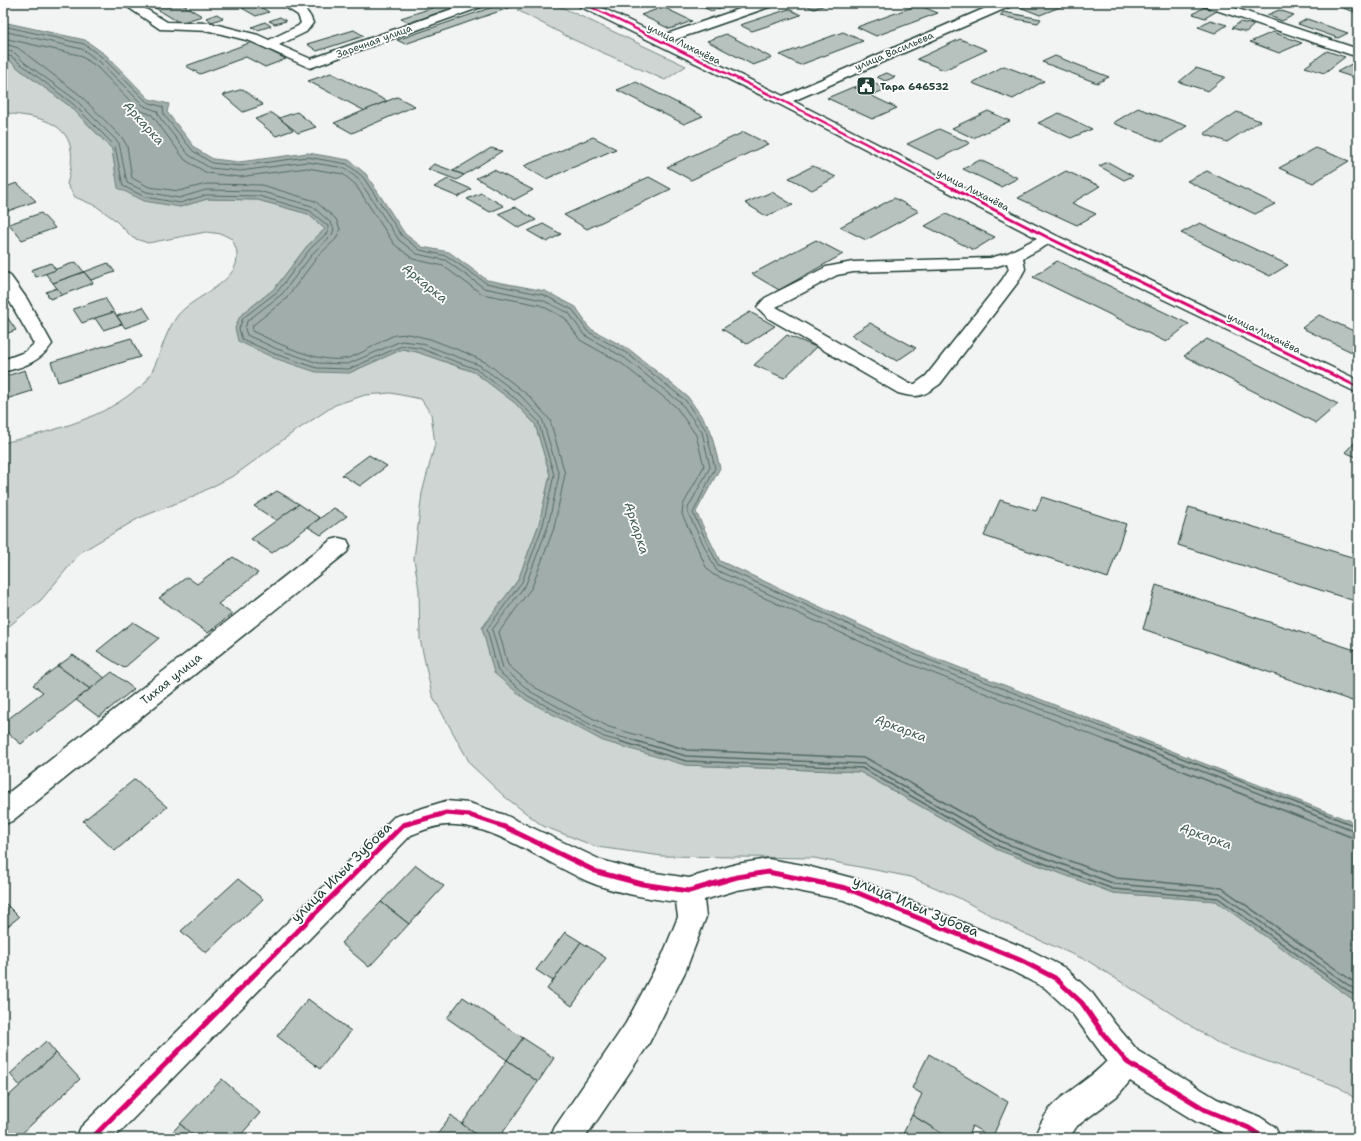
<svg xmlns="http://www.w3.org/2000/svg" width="1361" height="1141" viewBox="0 0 1361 1141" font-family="'Shantell Sans',sans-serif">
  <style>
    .green { fill: #ced5d3; stroke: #768984 }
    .water { fill: #a1adaa; stroke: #6d807b }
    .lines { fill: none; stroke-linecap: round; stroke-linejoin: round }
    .shore-far1 { stroke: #536a63; stroke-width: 1 }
    .shore { stroke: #536a63; stroke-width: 1.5 }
    .building { fill: #b7c1bd; stroke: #1f3d34 }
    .minor-casing { stroke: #1f3d34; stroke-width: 3 }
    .minor { fill: #fff; fill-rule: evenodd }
    .cycleway-far2-casing { stroke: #fff; stroke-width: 4 }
    .cycleway-far1-casing { stroke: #fff; stroke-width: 5 }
    .cycleway-casing { stroke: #fff; stroke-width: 8 }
    .cycleway-far2 { stroke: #d6006c; stroke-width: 2.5 }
    .cycleway-far1 { stroke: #d6006c; stroke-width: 3 }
    .cycleway { stroke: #d6006c; stroke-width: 5 }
    .labels { text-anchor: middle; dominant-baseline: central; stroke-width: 3.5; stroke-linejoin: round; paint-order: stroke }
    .far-street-label { font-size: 10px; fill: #1f3d34; stroke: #fff }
    .far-poi-label { font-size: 10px; font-weight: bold; fill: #1f3d34; stroke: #fff; text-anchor: start }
    .street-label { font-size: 12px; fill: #1f3d34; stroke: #fff }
    .water-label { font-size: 13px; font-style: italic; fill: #465f57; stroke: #fff }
    .near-street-label { font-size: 14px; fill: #1f3d34; stroke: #fff }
  </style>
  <rect width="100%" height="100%" fill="#f2f3f3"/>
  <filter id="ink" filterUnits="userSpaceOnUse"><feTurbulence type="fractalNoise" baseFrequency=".025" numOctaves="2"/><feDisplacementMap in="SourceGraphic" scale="8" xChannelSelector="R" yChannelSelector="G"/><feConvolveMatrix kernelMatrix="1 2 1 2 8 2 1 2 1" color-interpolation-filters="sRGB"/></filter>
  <g filter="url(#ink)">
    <g class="green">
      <polygon points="535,3 553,3 686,66 665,80 574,40 517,10"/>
      <path d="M3,58L9,60L19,69L71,107L112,149L116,176L180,207L207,199L258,200L308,214L325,229L307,246L275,288L240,316L349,373L403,349L417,352L474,372L515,403L535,424L550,475L539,524L518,580L482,628L685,765L860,772L998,850L1113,893L1216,901L1358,1003V1101L1339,1087L1221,1045L1088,961L1021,932L959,898L911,877L814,858L662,856L597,847L543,826L505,797L471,765L432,695L420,639L419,590L414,559L422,493L435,444L431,414L421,399L391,393L365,395L335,405L291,434L235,475L190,498L139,518L81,552L41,600L3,631V443C47,432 97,421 133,392C137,389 142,387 145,383C160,363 162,335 178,315C193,296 240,283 237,254C237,249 234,244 232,239L222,234L206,232L148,243L133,238L114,219L96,206L75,197L67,184C76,152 74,128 37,118C26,115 14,115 3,112Z"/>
    </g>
    <polygon class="water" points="3,22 85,40 106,55 149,99 169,104 167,112 196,149 213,159 239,162 308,153 349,160 366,174 405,234 422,247 449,252 487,280 545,291 576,307 589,328 630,350 688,397 710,429 720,468 696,512 720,561 912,649 1358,824 1358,1003 1216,901 1113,893 998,850 860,772 685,765 603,741 526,700 494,673 482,628 518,580 539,524 550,475 535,424 515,403 474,372 417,352 403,349 349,373 316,372 274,358 238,341 235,328 240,316 275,288 307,246 325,229 308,214 258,200 207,199 180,207 144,201 118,188 112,149 71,107 19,69 9,60 3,58"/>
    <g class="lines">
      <g class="shore-far1">
        <polyline points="3,26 84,44 103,58 147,102 163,107 164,115 193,151 212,163 240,166 307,157 347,164 363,177 402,236 420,250 447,256 486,283 544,295 573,310 587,331 628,354 685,400 706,430 715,468 693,513 718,565 911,653 1141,742"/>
        <polyline points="3,31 82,49 100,62 144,106 157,111 160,118 189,155 210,168 240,171 307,162 345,168 359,180 399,240 417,254 445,260 484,288 542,300 569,313 584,335 625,358 681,403 702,432 710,467 688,508 688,513 716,570 909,658 1127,742"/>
        <polyline points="3,38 79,55 96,66 139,110 152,115 185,160 207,173 239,177 307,168 343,174 355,184 394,244 413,259 443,266 482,294 540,305 565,318 580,340 621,363 676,407 696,435 704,466 683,505 682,514 706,567 712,574 907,663 1110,742"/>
        <path d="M3,43L18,48L80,95L123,139L127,146L132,178L149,187L179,191L206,184L262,185L315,201L336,219L340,229L336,239L318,256L286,299L253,325L252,331C278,343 319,365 348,358C365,353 379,341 395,335L409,334L430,339L464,352L487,363L529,396L550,420L565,474L554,528L532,587L499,632L508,665L534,687L609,727L662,742"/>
        <polyline points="3,49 15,53 25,63 76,100 119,143 127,183 147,192 179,198 206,190 259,191 312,206 331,223 334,229 332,235 314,252 282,294 247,321 245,329 247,335 277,349 318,363 348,364 401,341 420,343 479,365 521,396 542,418 559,475 548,526 526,584 492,630 503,668 531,692 606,733 639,742"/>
        <polyline points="3,54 12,57 73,104 115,146 123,186 145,197 180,203 206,195 259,196 310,211 328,226 328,232 310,249 278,291 243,318 239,329 242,339 275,354 317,368 349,369 402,346 419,348 476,369 517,400 538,421 554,475 543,525 522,582 487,629 498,671 528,696 604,737 623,742"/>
      </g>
      <g class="shore">
        <polyline points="619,741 686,761 862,768 1000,847 1113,889 1218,898 1358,998"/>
        <polyline points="636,741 686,756 864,764 1002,842 1115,884 1220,893 1358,992"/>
        <polyline points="658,741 687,750 866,758 1005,837 1116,878 1222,888 1358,985"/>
        <polyline points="1107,741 1351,837 1358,838"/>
        <polyline points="1124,741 1358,832"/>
        <polyline points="1138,741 1358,827"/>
      </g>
    </g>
    <g class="building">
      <polygon points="147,3 180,3 202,16 180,23"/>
      <polygon points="447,3 467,3 409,23 401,18"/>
      <polygon points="504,3 523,3 405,44 397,40"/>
      <polygon points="706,3 723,3 728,5 712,11 699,6"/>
      <polygon points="802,3 830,3 814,9"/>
      <polygon points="1024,3 1070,3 1040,15 1017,6"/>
      <polygon points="1328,3 1358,4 1358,13"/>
      <polygon points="255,4 269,12 256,16 242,8"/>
      <polygon points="918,5 938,13 876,36 857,27"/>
      <polygon points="663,7 692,21 670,29 641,15"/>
      <polygon points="1204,7 1217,11 1205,18 1193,14"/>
      <polygon points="789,9 801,15 752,31 740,25"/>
      <polygon points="1279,10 1294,15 1282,21 1267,15"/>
      <polygon points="1003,12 1041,19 1038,23 1000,16"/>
      <polygon points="217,14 223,18 212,22 206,18"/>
      <polygon points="280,17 286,21 275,24 269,21"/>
      <polygon points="1307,19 1348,33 1338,38 1298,24"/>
      <polygon points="1210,20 1227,25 1215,33 1198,27"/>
      <polygon points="265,22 271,26 258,30 252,27"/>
      <polygon points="1240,22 1254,25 1246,32 1232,28"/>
      <polygon points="354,30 364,36 317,51 307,44"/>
      <polygon points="843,32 863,41 800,65 780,55"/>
      <polygon points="1273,32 1302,43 1279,53 1250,42"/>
      <polygon points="726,34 772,58 753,65 707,41"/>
      <polygon points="960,39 987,50 944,70 917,59"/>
      <polygon points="252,42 286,59 265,67 246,57 200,74 186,66"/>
      <polygon points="1327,51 1345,57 1324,73 1305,67"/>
      <polygon points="1055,56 1109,77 1097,83 1042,62"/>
      <polygon points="1355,62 1358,63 1358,79 1337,72"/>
      <polygon points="1004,66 1044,81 1013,99 972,83"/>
      <polygon points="1196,68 1225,77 1208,91 1179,82"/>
      <polygon points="331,73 387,101 365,111 308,81"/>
      <polygon points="887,73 895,77 885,81 877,77"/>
      <polygon points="869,81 886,89 872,95 855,87"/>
      <polygon points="636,82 703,116 684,124 617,90"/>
      <polygon points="853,87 897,108 872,119 827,98"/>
      <polygon points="243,89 263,105 243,112 223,95"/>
      <polygon points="397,97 415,106 352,133 334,123"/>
      <polygon points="1138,108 1187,126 1162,142 1113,123"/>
      <polygon points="988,111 1010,121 973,138 952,128"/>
      <polygon points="297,112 316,127 298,133 279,118"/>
      <polygon points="1237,112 1260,121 1227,142 1204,134"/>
      <polygon points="272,113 279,118 293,130 276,136 255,119"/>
      <polygon points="1059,113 1092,129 1071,138 1038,123"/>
      <polygon points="939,129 970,143 938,159 907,144"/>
      <polygon points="744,132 768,144 691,180 667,167"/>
      <polygon points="593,137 616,149 546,179 524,166"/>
      <polygon points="491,148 502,151 464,175 453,171"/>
      <polygon points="1316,148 1349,161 1313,183 1279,168"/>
      <polygon points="980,160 1018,178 1001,187 963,169"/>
      <polygon points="1108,162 1133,176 1124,180 1099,166"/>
      <polygon points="434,164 453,171 464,175 457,180 428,169"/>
      <polygon points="813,166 836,177 812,190 789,178"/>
      <polygon points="494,170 533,190 514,200 476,178"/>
      <polygon points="1066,171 1100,186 1072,203 1096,214 1077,225 1018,198"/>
      <polygon points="1207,171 1275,204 1255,214 1187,181"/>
      <polygon points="649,177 671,189 587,229 564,215"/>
      <polygon points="448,179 471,189 458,197 434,187"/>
      <polygon points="17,183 36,201 8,211 3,206 3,188"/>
      <polygon points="772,192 793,205 766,216 745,203"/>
      <polygon points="481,193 504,206 490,212 467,199"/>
      <polygon points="894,198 919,211 866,240 840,227"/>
      <polygon points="515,207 536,220 519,228 498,214"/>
      <polygon points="41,213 55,228 22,240 9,224"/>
      <polygon points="946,214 995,237 974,250 925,226"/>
      <polygon points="1200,223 1288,265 1270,276 1181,233"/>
      <polygon points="543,224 561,234 547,242 528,231"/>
      <polygon points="816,240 843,254 779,290 752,274"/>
      <polygon points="1057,261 1189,324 1166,342 1033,277"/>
      <polygon points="76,262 84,272 53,283 45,273"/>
      <polygon points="51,263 56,270 36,277 31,270"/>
      <polygon points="108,263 115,272 91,280 84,272"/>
      <polygon points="84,272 93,283 62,295 53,283"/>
      <polygon points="57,288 62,295 50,299 46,292"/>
      <polygon points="105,298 114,312 82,323 73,309"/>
      <polygon points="143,307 151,319 125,328 117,316"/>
      <polygon points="3,311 16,330 3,335"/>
      <polygon points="114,312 122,324 103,330 95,318"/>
      <polygon points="750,312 775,326 747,344 722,329"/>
      <polygon points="1319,315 1358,333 1358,355 1302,328"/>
      <polygon points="870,323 916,348 897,361 851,335"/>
      <polygon points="787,335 816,347 784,378 754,365"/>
      <polygon points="131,338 140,357 58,382 51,362"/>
      <polygon points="1207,339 1338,404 1316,423 1184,356"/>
      <polygon points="25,370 32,391 3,400 3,377"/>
      <polygon points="1358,439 1358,458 1345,452"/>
      <polygon points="369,455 387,466 360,486 342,475"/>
      <polygon points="277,491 299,504 277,521 254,506"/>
      <polygon points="1042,497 1126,524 1108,578 984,536 1000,500 1036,511"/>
      <polygon points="299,504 320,518 272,553 251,539"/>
      <polygon points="1189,507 1358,559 1358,602 1178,545"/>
      <polygon points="334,508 347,516 321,535 308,527"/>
      <polygon points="233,557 258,573 218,604 232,614 208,633 159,598 187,577 197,584"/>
      <polygon points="1156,585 1358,651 1358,703 1143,629"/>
      <polygon points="133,622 159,638 124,668 97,651"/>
      <polygon points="73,655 105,678 90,689 58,666"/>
      <polygon points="58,666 90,689 21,744 3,729 3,723 43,692 33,685"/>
      <polygon points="112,672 134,689 99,717 76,700"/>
      <polygon points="135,779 167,807 115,851 83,821"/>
      <polygon points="416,865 444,886 409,924 381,902"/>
      <polygon points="238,879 263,899 206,953 181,931"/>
      <polygon points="3,901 19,917 3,930"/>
      <polygon points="381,902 409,924 369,967 341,943"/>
      <polygon points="565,932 581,942 553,981 536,970"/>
      <polygon points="581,942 606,958 572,1006 547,989"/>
      <polygon points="463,997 523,1038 507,1060 447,1018"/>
      <polygon points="308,999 351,1031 320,1069 277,1036"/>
      <polygon points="523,1038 554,1058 538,1082 507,1060"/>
      <polygon points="46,1041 56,1053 20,1086 10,1074"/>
      <polygon points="56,1053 80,1079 17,1138 3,1138 3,1101"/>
      <polygon points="929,1054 1008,1102 992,1138 972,1126 967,1138 949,1138 912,1115 922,1094 912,1088"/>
      <polygon points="507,1060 538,1082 499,1138 481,1138 462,1124"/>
      <polygon points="222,1079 260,1113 238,1138 196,1138 180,1124"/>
      <polygon points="451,1115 462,1124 481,1138 435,1138"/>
      <polygon points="912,1115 949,1138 901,1138"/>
      <polygon points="180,1124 196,1138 167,1138"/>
    </g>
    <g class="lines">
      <defs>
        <g id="minor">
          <path d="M122,3H136L167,22L210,23L258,35L269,40L298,26L301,23L298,15L279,3C295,3 308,6 313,23L306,32L279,45L311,59L469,3H486L484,6L310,68L250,41L210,31L160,29Z"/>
          <path d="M577,3H592L661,36L757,3H774L772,6L671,41L783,96L997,3H1013L1011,6L793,101L1055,235L1358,380V393L1049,244L1023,258L1025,269L1018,282L940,384C923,396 919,399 898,393L768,318L757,307L765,298L826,267L853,262L990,258L1008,253L1037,238L779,104L579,6ZM1007,263L1009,269L1002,280L926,376L915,384H910L776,307L837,275L853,272L991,268Z"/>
          <polygon points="1202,3 1220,3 1358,49 1358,57 1204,6"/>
          <path d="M3,273L9,274L27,299L52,344C40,362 23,367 3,372V360L25,352L34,344L3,290Z"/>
          <polygon points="339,538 347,540 350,546 347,552 12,821 3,825 3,797 331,540"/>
          <path d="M446,801L469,803L505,815L601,860L642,871L689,878L737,864L768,859L803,865L856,879L1030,950L1065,968L1092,993L1115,1024L1138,1051L1217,1099L1260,1117L1275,1127L1280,1138H1235L1195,1121L1130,1081L1117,1096L1077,1126L1069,1138H1034C1039,1126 1046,1112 1055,1103C1072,1088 1091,1078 1107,1061L1072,1013L1045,988L1010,970L844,900L768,885L737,890L704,900L706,917L685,972L648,1045L585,1138H550L555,1127L626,1023L663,954L678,917L676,902C647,898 615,893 587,881C548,864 490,822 447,825C435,825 422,831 411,835L114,1138H76L81,1127L394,817Z"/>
        </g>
      </defs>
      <use href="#minor" class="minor-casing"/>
      <use href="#minor" class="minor"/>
      <defs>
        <polyline id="cycleway-far2" points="583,3 783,101 954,189"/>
        <polyline id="cycleway-far1" points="952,188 1049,238 1358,387"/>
        <polyline id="cycleway" points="92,1138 403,825 446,813 469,815 505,827 597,872 642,884 689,891 737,877 768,872 846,888 1020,960 1055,978 1082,1003 1104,1035 1127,1062 1206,1110 1249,1128 1264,1138"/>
      </defs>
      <use href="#cycleway-far2" class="cycleway-far2-casing"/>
      <use href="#cycleway-far1" class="cycleway-far1-casing"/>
      <use href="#cycleway" class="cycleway-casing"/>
      <use href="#cycleway-far2" class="cycleway-far2"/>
      <use href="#cycleway-far1" class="cycleway-far1"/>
      <use href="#cycleway" class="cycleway"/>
    </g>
  </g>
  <defs>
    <symbol id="civic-square" viewBox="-11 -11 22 22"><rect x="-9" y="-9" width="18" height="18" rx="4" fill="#1f3d34" stroke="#fff"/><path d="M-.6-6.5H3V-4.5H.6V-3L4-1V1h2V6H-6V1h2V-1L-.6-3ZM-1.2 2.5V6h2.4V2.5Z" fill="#fff"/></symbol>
  </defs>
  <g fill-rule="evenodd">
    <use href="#civic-square" x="855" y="75" width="22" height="22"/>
  </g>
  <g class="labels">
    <g class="far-street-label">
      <text transform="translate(374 41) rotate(-20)">Заречная улица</text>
      <text transform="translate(684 44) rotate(26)">улица Лихачёва</text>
      <text transform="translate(894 51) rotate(-23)">улица Васильева</text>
      <text transform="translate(973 190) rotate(27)">улица Лихачёва</text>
      <text transform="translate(1264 333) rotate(26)">улица Лихачёва</text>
    </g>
    <g class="far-poi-label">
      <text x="880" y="86">Тара 646532</text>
    </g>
    <g class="street-label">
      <text transform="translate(171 679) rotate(-39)">Тихая улица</text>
    </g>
    <g class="water-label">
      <text transform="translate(144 123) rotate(48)">Аркарка</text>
      <text transform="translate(425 283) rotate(39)">Аркарка</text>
      <text transform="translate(637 528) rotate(72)">Аркарка</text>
      <text transform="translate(901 728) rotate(21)">Аркарка</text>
      <text transform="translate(1206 836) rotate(20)">Аркарка</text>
    </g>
    <g class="near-street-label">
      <text transform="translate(341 872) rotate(-45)">улица Ильи Зубова</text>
      <text transform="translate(916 906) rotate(23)">улица Ильи Зубова</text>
    </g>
  </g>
  <rect width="1361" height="1141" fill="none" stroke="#fff" stroke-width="16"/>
  <rect x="8" y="8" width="1345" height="1125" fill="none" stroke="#1f3d34" stroke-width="1.5" filter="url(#ink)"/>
</svg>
